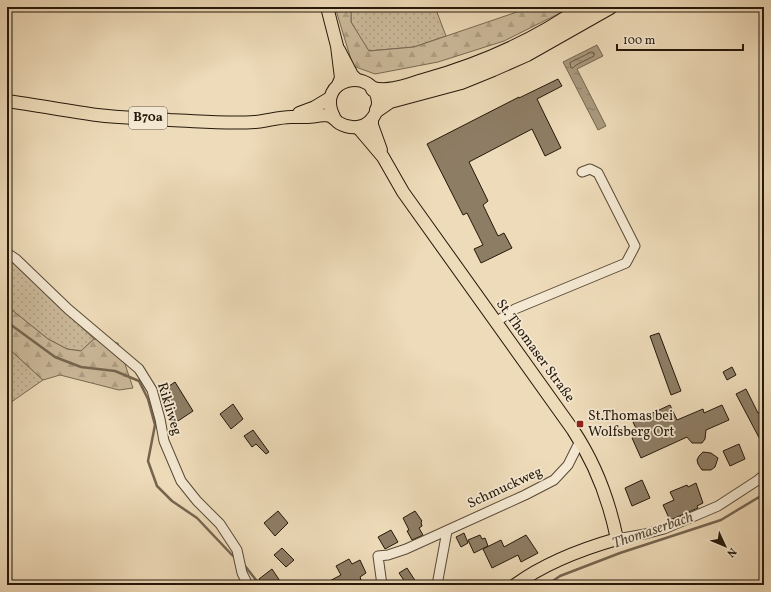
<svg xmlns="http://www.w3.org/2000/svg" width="771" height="592" viewBox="0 0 771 592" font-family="Vollkorn,serif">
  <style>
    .grass { fill: url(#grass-dots); stroke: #786952 }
    .forest { fill: url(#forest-firs); stroke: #786952 }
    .water { fill: url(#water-ripples); stroke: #756550 }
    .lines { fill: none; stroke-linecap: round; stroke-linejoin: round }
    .shore { stroke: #685844; stroke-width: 1 }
    .stream { stroke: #756550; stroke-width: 2.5 }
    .building { fill: #8e7d65; stroke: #25180a }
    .minor-casing { stroke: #574936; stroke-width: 11 }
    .major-casing { stroke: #25180a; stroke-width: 14 }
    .highway-casing { stroke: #25180a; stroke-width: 16 }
    .minor { stroke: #f4e8d2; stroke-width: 9 }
    .major { stroke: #eedbb9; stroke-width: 12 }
    .highway { stroke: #eedbb9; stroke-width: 14 }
    .poi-dot { fill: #8f2418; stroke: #f4e8d2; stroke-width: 1.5 }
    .labels { text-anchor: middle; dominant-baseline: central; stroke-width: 3.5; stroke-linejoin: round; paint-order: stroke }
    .shield { fill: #f4e8d2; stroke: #635646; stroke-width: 1 }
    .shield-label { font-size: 13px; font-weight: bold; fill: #25180a }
    .street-label { font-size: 14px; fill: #25180a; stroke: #f4e8d2 }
    .poi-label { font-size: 14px; fill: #25180a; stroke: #f4e8d2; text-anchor: start }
    .water-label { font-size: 15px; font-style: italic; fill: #5a4c38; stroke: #f4e8d2 }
  </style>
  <defs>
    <pattern id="grass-dots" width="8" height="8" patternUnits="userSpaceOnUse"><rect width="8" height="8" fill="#ccba9b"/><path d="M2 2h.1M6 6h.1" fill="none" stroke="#af9f84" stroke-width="1.8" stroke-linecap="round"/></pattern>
    <pattern id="forest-firs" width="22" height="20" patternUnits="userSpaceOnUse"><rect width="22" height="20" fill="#ccba9b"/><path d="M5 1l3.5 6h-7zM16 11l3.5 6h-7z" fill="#af9f84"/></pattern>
    <pattern id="water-ripples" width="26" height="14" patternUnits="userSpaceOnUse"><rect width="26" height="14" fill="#aa997e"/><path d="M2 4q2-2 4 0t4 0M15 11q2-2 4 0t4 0" fill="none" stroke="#8a7c65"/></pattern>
  </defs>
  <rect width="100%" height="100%" fill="#eedbb9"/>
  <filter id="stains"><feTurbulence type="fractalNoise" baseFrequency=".005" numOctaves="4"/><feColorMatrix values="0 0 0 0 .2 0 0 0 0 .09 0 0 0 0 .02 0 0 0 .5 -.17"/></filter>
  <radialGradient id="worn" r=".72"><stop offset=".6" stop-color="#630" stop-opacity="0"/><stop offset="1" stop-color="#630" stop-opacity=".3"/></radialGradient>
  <g class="grass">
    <polygon points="351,7 435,7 446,36 414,47 368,51 351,22"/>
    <polygon points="7,259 12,262 94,339 81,351 67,349 48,339 7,306"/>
    <polygon points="7,347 43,380 7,405"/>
  </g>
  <g class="forest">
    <polygon points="335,7 351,7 351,22 369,51 414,47 514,13 527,7 572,7 504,41 438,62 375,74 353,66"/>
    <polygon points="7,306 48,339 67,349 81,351 94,339 118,343 133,388 119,390 60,375 43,380 7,347"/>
  </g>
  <polygon class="water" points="597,45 603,56 577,69 606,126 598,130 563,62"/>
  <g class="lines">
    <polygon class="shore" points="592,52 594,53 594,56 576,65 573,68 571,68 570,63"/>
    <g class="stream">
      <polyline points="7,322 55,357 81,367 115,371 139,381 148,399 155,425 148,461 157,486 172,501 197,518 233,556"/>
      <polyline points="245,566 260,585"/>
      <polyline points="547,585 560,576 620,553 721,520 764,494"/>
    </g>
  </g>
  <g class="building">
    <polygon points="558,79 562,86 537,99 561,148 545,156 532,129 469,162 488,201 483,205 498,236 504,233 512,248 481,263 474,249 483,245 467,213 463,215 427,144 519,97 519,98"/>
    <polygon points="659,333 681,391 671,395 650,336"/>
    <polygon points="732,367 736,375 727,380 723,372"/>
    <polygon points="175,382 193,411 178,421 160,397 159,393"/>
    <polygon points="746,389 758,413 764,410 764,447 736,394"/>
    <polygon points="233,404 243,419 231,429 220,414"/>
    <polygon points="670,405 677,420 703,409 704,413 722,405 729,420 706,430 705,439 702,443 692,443 687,437 641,458 632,438 639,435 633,422"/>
    <polygon points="253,430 269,452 266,454 256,444 252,447 244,436"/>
    <polygon points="739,444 745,459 730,466 723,451"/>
    <polygon points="703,452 711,453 718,458 715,467 711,470 702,470 698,464 697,460 699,456"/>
    <polygon points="642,480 650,498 632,506 625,488"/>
    <polygon points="696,483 703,503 697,506 698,508 670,520 663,505 674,500 670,492 687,485 688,487"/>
    <polygon points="278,511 288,523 275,536 264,523"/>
    <polygon points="415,511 422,521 421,522 422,526 419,528 423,535 412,540 407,531 409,530 403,518"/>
    <polygon points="391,530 398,542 385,549 378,537"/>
    <polygon points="464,533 468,543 461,547 456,537"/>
    <polygon points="480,535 482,539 485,538 488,546 474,553 468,540"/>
    <polygon points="526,535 538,553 521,562 518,555 492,568 483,549 501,540 504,547"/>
    <polygon points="282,548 294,560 286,567 274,555"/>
    <polygon points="349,559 352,564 360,560 366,573 360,577 361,580 353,585 322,585 341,575 336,566"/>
    <polygon points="407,568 418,585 407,585 399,573"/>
    <polygon points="272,569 280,581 274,585 263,585 259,579"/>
  </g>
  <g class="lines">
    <defs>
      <g id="minor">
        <polyline points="7,253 16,259 68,309 139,369 152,390 160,419 164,441 181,481 197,501 220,524 237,550 242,573 248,585"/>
        <polyline points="496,322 515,309 626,263 635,246 598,173 590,169 582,172"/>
        <polyline points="617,539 645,534 664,529 718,506 758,480 764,475"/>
        <polyline points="382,585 378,556 388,555 406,549 525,495 554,480 568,465 580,441"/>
        <polyline points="437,585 447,531"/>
      </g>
      <g id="major">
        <polyline points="327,7 337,46 341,78 338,85"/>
        <polyline points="339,50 352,75 357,80"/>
        <path d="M7,101C37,105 67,111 97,115C121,118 146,118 170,120C198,121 226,124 255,122C267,121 279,117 291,117C296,117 301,117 306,117C313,117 320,115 327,115C333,116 335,120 339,123C349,129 362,129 370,121C375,116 378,109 378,102C375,65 314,78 334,117"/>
        <polyline points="299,113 315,107 330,98"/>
        <polyline points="372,120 372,125 381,150"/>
        <path d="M357,127L361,131L383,157L403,192L573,430C595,463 609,500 617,539C582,549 545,563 515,585"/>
      </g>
      <g id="highway">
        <path d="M373,89C390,93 406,86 423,81C480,65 535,41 583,7"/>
        <polyline points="377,110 390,101 461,82 493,69 527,54 610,7"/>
      </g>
    </defs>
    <use href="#minor" class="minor-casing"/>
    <use href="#major" class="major-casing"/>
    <use href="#highway" class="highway-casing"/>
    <use href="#minor" class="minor"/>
    <use href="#major" class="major"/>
    <use href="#highway" class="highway"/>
  </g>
  <rect class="poi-dot" x="576" y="420" width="8" height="8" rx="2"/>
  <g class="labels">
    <rect class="shield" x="129" y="107" width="38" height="22" rx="3"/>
    <g class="shield-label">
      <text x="148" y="118">B70a</text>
    </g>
    <g class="street-label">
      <text transform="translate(535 351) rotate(54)">St. Thomaser Straße</text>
      <text transform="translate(169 409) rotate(73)">Rikliweg</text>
      <text transform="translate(505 488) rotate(-25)">Schmuckweg</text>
    </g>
    <g class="poi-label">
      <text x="588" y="416">St.Thomas bei<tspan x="588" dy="16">Wolfsberg Ort</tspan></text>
    </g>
    <g class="water-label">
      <text transform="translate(653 531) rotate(-19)">Thomaserbach</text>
    </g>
  </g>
  <rect width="771" height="592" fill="none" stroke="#eedbb9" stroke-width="24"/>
  <rect x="8" y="8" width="755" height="576" fill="none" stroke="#25180a" stroke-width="2"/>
  <rect x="12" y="12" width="747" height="568" fill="none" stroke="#25180a"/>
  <g transform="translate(725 546) rotate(134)" stroke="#f4e8d2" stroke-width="3" paint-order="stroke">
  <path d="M0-3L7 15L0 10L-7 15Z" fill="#25180a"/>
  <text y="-6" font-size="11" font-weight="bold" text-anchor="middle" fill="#25180a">N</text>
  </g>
  <path d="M617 44v6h126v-6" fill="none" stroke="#25180a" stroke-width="2"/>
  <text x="623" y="44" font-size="12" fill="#25180a" stroke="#f4e8d2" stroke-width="3" paint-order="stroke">100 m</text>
  <rect width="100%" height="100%" filter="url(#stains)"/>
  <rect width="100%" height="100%" fill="url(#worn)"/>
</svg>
